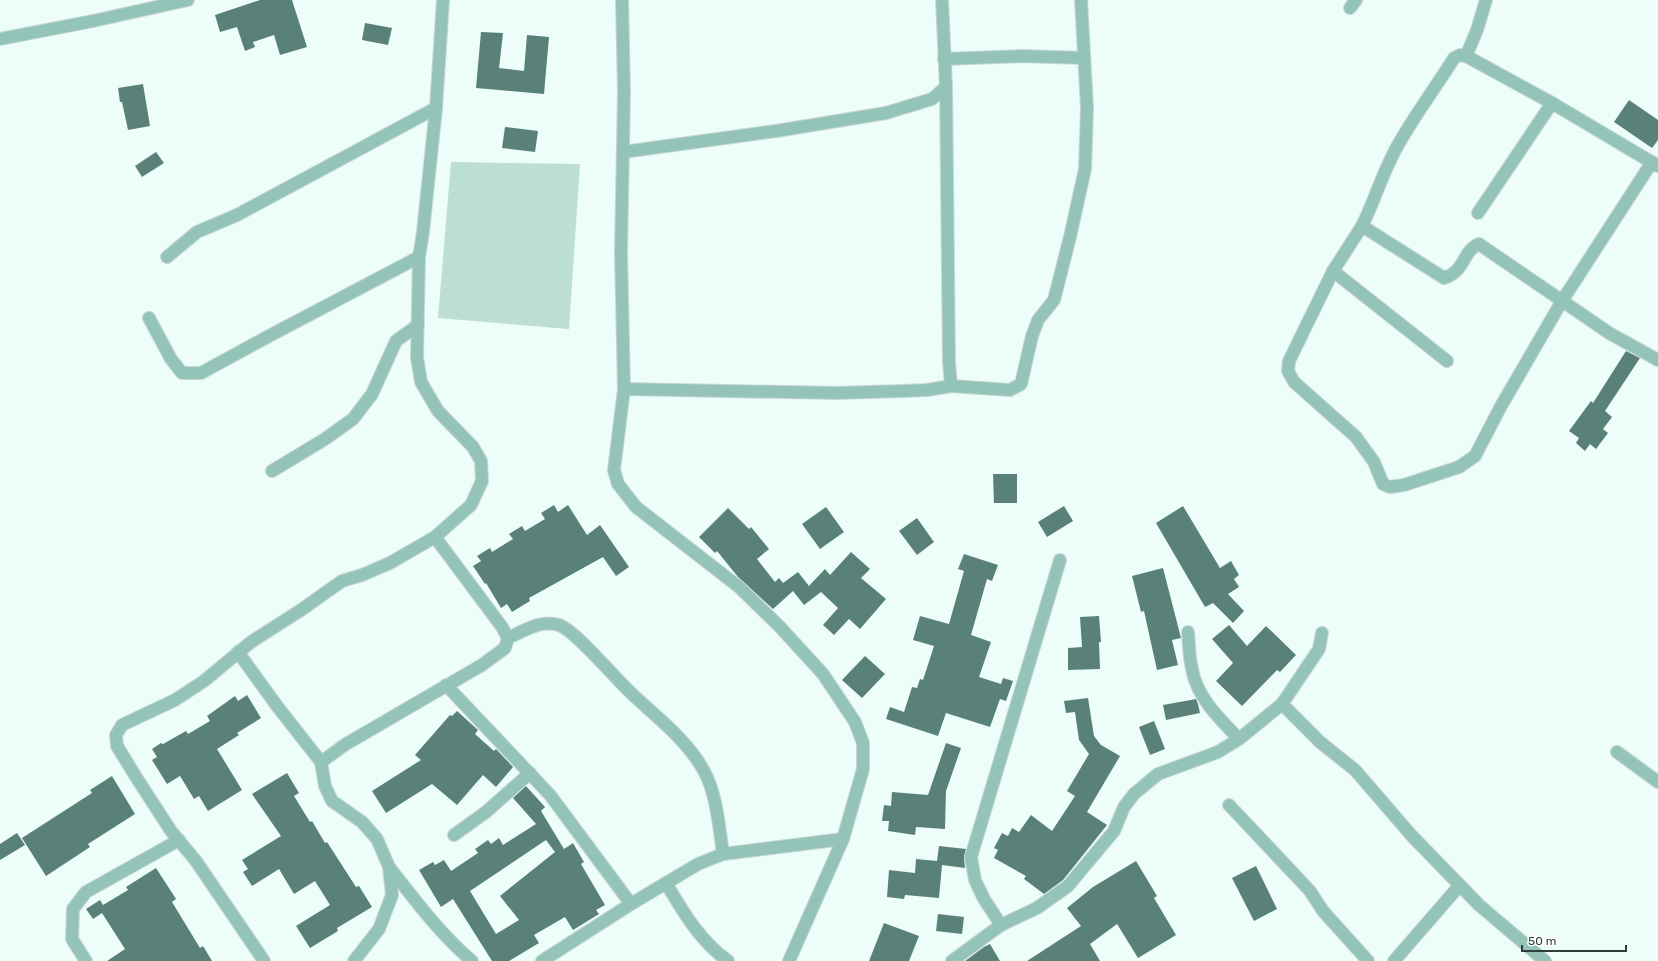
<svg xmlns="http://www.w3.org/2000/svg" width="1658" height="961" viewBox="0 0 1658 961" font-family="Rubik,sans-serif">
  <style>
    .green { fill: #bdded5 }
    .building { fill: #5a8177; fill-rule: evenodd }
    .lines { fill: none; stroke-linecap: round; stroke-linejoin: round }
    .minor-casing { stroke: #c7d7d3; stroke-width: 14 }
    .minor { stroke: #94c4b7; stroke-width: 12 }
  </style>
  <rect width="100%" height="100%" fill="#edfdf9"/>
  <polygon class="green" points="451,162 580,164 569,329 438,318"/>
  <g class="building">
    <polygon points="260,0 292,0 307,47 280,55 274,35 253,42 255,47 245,51 237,27 220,32 215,15"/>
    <polygon points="365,23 392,28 388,45 362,40"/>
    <polygon points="481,32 503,33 499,68 524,71 527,35 549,37 544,94 476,88"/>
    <polygon points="143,84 150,126 128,130 122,102 120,102 118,88"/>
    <polygon points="1629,100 1658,120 1658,140 1652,148 1614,122"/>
    <polygon points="505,127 538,131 535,152 502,148"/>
    <polygon points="156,152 164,163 142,177 135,166"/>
    <polygon points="1626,351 1640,358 1605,411 1612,417 1603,429 1608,433 1596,449 1590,444 1585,451 1576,443 1579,438 1569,431 1591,401 1593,403"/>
    <polygon points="993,474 1017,474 1017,503 994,503"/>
    <polygon points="554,505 558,512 568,505 587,535 600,525 629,567 616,576 603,557 529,598 530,601 512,612 507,604 501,608 486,583 485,584 473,566 481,561 477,556 490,548 492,552 513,539 509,534 522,526 525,531 545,519 541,513"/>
    <polygon points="1064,506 1073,521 1047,537 1038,522"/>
    <polygon points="1183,506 1220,568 1231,561 1239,575 1234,579 1239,587 1228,594 1244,611 1233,623 1213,603 1205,607 1156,523"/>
    <polygon points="826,507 844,532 820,549 802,524"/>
    <polygon points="728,508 749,529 751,527 769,549 757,559 775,582 779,578 783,583 798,572 809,586 825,569 830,575 851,552 870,569 861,578 886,599 860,629 849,619 834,635 823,625 838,608 821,592 804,605 793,591 773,609 738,577 717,551 715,553 699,537"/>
    <polygon points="917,518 934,542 917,555 899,531"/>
    <polygon points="964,554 998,565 992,581 987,579 971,635 991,642 979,677 1001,684 1003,678 1013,681 1006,701 1000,699 990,727 946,713 938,736 886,719 890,707 904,712 912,687 917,688 920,679 923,680 934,646 913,640 920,616 949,624 964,571 958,569"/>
    <polygon points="1163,568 1181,638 1172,640 1178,665 1157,670 1144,611 1141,612 1132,576"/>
    <polygon points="1099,616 1101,642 1099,642 1100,669 1068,670 1068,648 1082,647 1080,617"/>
    <polygon points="1229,625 1247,646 1266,626 1296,655 1280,672 1277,670 1242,706 1216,681 1233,663 1212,639"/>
    <polygon points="865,656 885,674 862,698 842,680"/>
    <polygon points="247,695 261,718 237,733 239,735 217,749 242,790 208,811 199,796 194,799 180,776 167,784 152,760 157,757 152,749 161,743 163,744 186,731 188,734 210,721 207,716 235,696 238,701"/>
    <polygon points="1088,698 1094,736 1101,745 1120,756 1087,812 1107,825 1063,880 1044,894 1024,879 1026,876 994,858 998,850 994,848 1002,833 1008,836 1012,828 1019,832 1031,815 1052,831 1075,796 1067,791 1089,754 1079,740 1075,712 1066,713 1064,701"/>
    <polygon points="1196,699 1198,704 1200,713 1166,720 1163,705"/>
    <polygon points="457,711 478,730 475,734 494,751 496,749 513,767 496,787 483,775 457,805 432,784 386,813 372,791 421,760 415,755 450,715 452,716"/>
    <polygon points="1154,721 1165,749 1150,755 1139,727"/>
    <polygon points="946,743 961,748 946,791 945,829 916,827 915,835 888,831 889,821 882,821 884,805 891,806 892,792 928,795"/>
    <polygon points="287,773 299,793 294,796 310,822 312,821 325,843 327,842 356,887 359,886 372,907 337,928 338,931 310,948 296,926 330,905 315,881 294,894 279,869 252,886 243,872 248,869 242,860 281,836 252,794"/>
    <polygon points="112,776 135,814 88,844 90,847 46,876 22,838 92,793 90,790"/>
    <path d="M526,786L545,807L541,811L564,849L573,843L584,862L581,864L605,905L596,910L599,914L573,930L565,917L534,935L539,943L509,961H492L453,899L441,907L419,870L433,862L435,865L444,860L451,871L478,853L475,849L488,840L491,844L499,838L503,845L536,824L513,798ZM546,840L555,852L500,896L519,920L496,934L470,891Z"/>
    <polygon points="17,833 25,845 0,860 0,844"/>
    <polygon points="939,846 966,849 964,858 965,868 942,865 939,898 905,895 904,899 887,897 889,870 915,873 916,859 937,861"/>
    <polygon points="1136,861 1157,896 1154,898 1176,935 1138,958 1117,924 1090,944 1100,961 1027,961 1081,926 1067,908 1093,887"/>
    <polygon points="1256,866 1277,909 1254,921 1232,878"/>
    <polygon points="156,868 176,899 172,902 200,948 203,946 212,961 107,961 125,949 102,913 93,919 86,909 100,900 103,905 128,890 126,887"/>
    <polygon points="938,914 964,917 962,934 936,931"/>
    <polygon points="884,923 919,936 909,961 869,961"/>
    <polygon points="990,944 1000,961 965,961 984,947"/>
  </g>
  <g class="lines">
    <defs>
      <g id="minor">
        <polyline points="622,0 624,91 621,253 624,389 614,470 618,484 636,507 739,587 780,627 823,674 855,722 863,743 863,769 843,839 789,961"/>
        <polyline points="942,0 946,87 949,362 951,386"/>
        <polyline points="1350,8 1356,0"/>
        <polyline points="0,39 93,21 188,0"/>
        <polyline points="1466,56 1477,30 1486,0"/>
        <polyline points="944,59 1022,56 1084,58"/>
        <polyline points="623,152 776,131 886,113 932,99 946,87"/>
        <path d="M1652,162L1562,301L1501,406L1475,456L1459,467L1404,485L1390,487L1383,484L1374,462L1356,437L1294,382L1288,371L1289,361L1333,271L1362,226L1444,278C1466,271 1462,251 1479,244L1609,333L1658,360"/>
        <polyline points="1478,213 1552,103"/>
        <path d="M1362,226C1375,200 1383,171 1398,145C1414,116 1436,87 1454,58L1460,55L1466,56L1552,103L1658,166"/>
        <polyline points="167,257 197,232 237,215 436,108"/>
        <polyline points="1333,271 1447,361"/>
        <polyline points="149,318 171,359 182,373 201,373 269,336 419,257"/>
        <polyline points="624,389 836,393 903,391 927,390 951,386 1010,390 1021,384 1032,336 1038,320 1054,300 1070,237 1085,169 1087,108 1081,0"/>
        <polyline points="272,471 325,439 353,419 372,394 396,341 418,325"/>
        <path d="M1188,632C1189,644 1189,657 1192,669C1197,698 1220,719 1239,739"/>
        <polyline points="1322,633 1319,649 1282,704 1320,742 1355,770 1412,836 1479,905 1545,961"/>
        <path d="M508,638C524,631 541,619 559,625C574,630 610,672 623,685C650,713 685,736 704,771C717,795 719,827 723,854"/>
        <polyline points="238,652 277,706 321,762"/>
        <polyline points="446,685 550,795 631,904"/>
        <polyline points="1617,752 1658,782"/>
        <polyline points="1229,805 1295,875 1310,891 1323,911 1368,961"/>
        <polyline points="454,835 486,812 530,773"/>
        <path d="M389,867C415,900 440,934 472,961"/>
        <path d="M666,883C683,912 700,941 728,961"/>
        <polyline points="1001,925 984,899 975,880 971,857 1060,560"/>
        <polyline points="86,961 72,939 73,909 86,892 179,840"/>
        <polyline points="264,961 196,861 171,831 136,777 117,746 116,735 122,725 175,700 204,681 251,642 301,610 342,581 362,575 390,563 435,537 471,505 482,481 481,461 473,447 438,411 421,382 417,357 419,257 423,232 436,108 443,0"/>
        <polyline points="354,961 379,929 392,895 389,867 377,839 362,822 332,801 325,786 321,762 346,744 482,665 505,648 508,638 502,627 435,537"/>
        <polyline points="542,961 631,904 698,864 723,854 843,839"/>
        <polyline points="952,961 1001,925 1037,908 1068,886 1114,831 1124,807 1134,794 1158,774 1218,752 1239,739 1282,704"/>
        <polyline points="1394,961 1460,885"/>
      </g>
    </defs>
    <use href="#minor" class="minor-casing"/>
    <use href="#minor" class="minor"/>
  </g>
  <path d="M1522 945v6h104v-6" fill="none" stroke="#2e3e3a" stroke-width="2"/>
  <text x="1528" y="945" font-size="12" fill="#2e3e3a" stroke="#ffffff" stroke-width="3" paint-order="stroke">50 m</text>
</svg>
